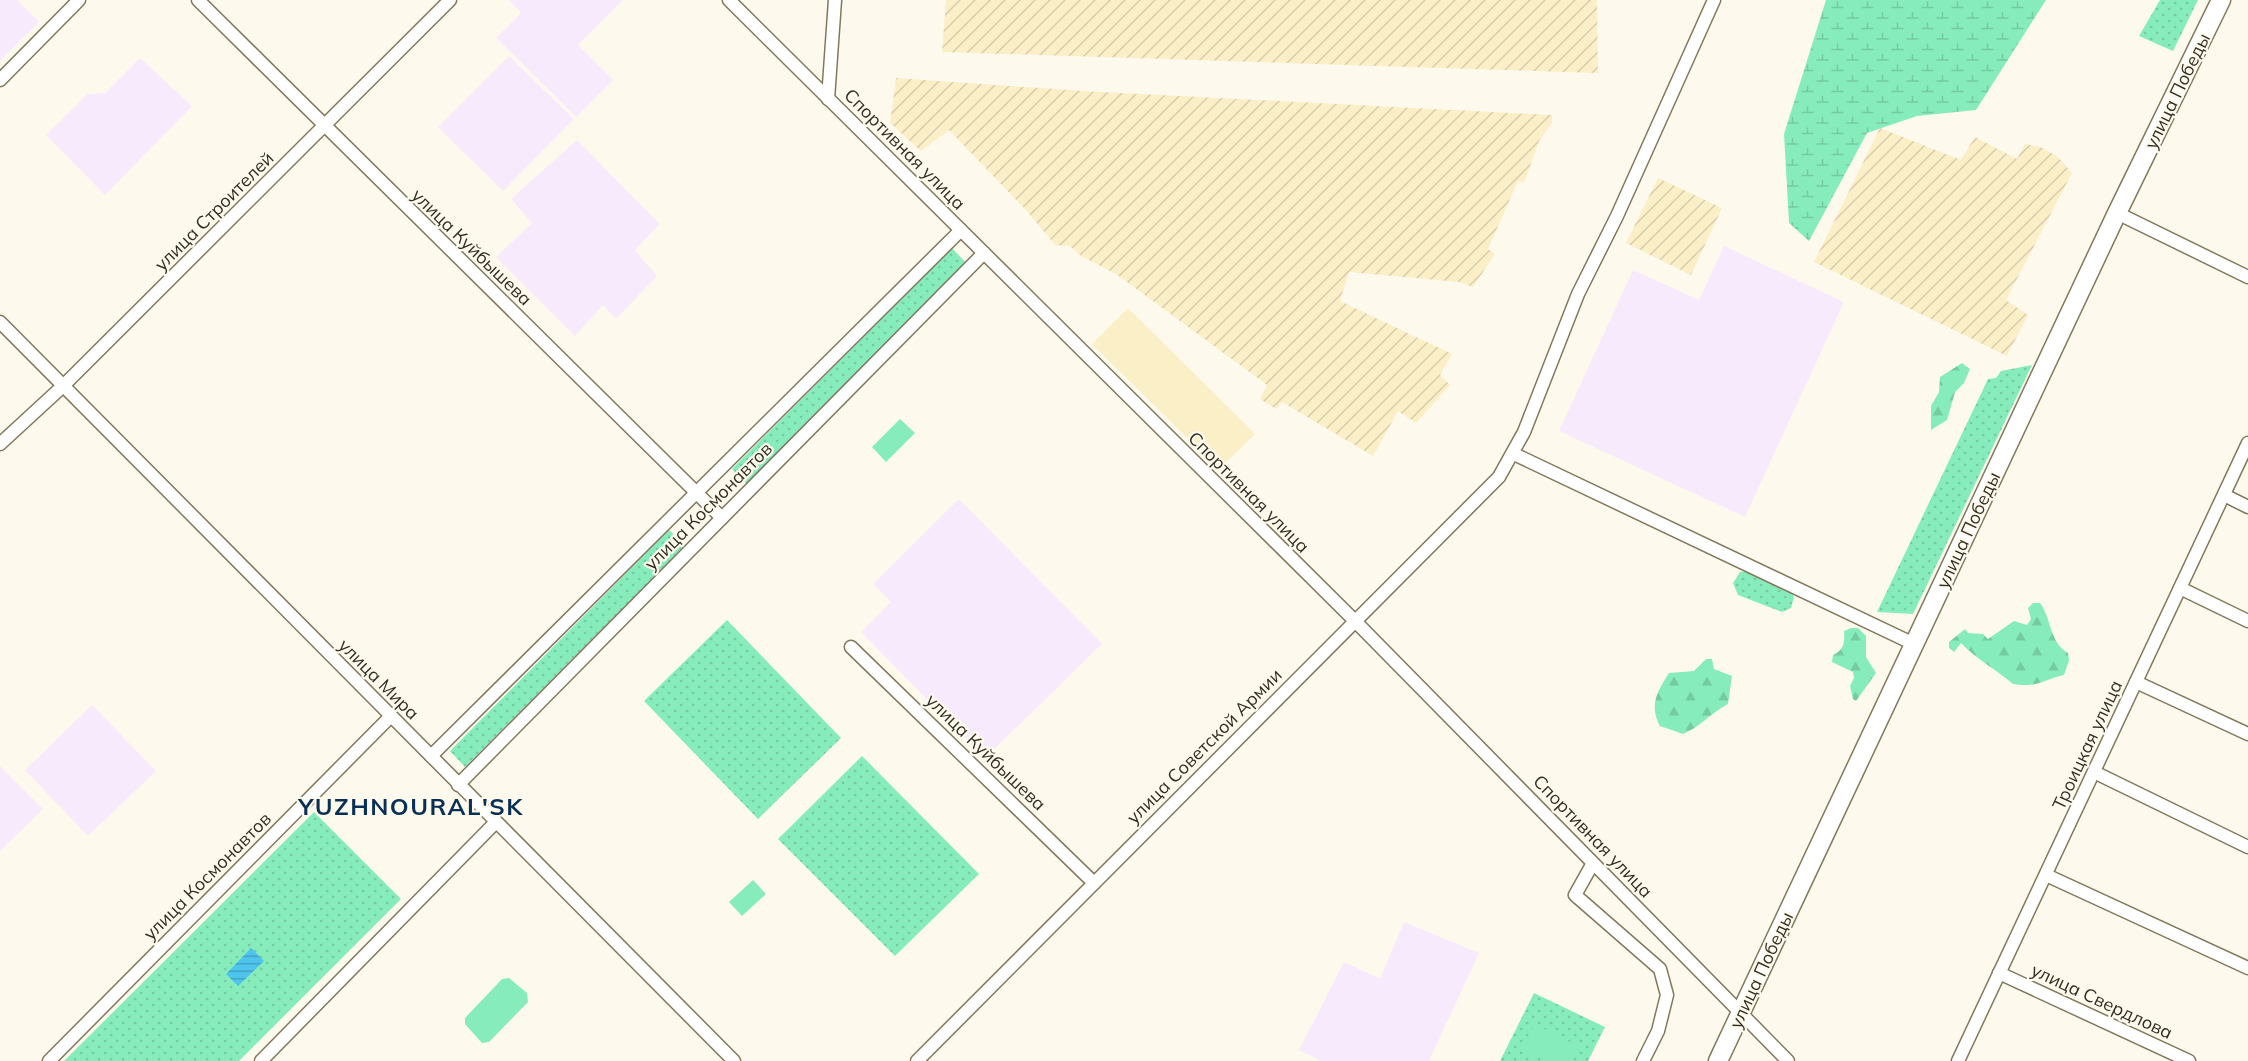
<svg xmlns="http://www.w3.org/2000/svg" width="2248" height="1061" viewBox="0 0 2248 1061" font-family="Mulish,sans-serif">
  <style>
    .built { fill: #fbefc7 }
    .industrial { fill: url(#industrial-furrows) }
    .education { fill: #f8eafd }
    .grass { fill: url(#grass-dots) }
    .forest { fill: url(#forest-firs) }
    .wetland { fill: url(#wetland-marsh) }
    .garden { fill: #87ecbb }
    .water { fill: url(#water-rules) }
    .lines { fill: none; stroke-linecap: round; stroke-linejoin: round }
    .minor-casing { stroke: #82795c; stroke-width: 15 }
    .highway-casing { stroke: #82795c; stroke-width: 21 }
    .minor { stroke: #fff; stroke-width: 12 }
    .highway { stroke: #fff; stroke-width: 18 }
    .labels { text-anchor: middle; dominant-baseline: central; stroke-width: 4.5; stroke-linejoin: round; paint-order: stroke }
    .street-label { font-size: 18px; fill: #312d21; stroke: #fdfaed }
    .district-label { font-size: 24px; font-weight: bold; letter-spacing: 1.5px; fill: #092f55; stroke: #fdfaed }
  </style>
  <defs>
    <pattern id="industrial-furrows" width="10" height="10" patternUnits="userSpaceOnUse" patternTransform="scale(1.5)"><rect width="10" height="10" fill="#fbefc7"/><path d="M-1 1l2-2M0 10L10 0M9 11l2-2" fill="none" stroke="#d8cdab"/></pattern>
    <pattern id="grass-dots" width="8" height="8" patternUnits="userSpaceOnUse" patternTransform="scale(1.5)"><rect width="8" height="8" fill="#87ecbb"/><path d="M2 2h.1M6 6h.1" fill="none" stroke="#75cba0" stroke-width="1.8" stroke-linecap="round"/></pattern>
    <pattern id="forest-firs" width="22" height="20" patternUnits="userSpaceOnUse" patternTransform="scale(1.5)"><rect width="22" height="20" fill="#87ecbb"/><path d="M5 1l3.5 6h-7zM16 11l3.5 6h-7z" fill="#75cba0"/></pattern>
    <pattern id="wetland-marsh" width="20" height="14" patternUnits="userSpaceOnUse" patternTransform="scale(1.5)"><rect width="20" height="14" fill="#87ecbb"/><path d="M1 5h8M5 5V1M11 12h8M15 12V8" fill="none" stroke="#75cba0"/></pattern>
    <pattern id="water-rules" width="6" height="5" patternUnits="userSpaceOnUse" patternTransform="scale(1.5)"><rect width="6" height="5" fill="#4fc5ed"/><path d="M0 2.5h6" fill="none" stroke="#42a0c0"/></pattern>
  </defs>
  <rect width="100%" height="100%" fill="#fdfaed"/>
  <polygon class="built" points="1128,308 1255,434 1219,469 1092,344"/>
  <g class="industrial">
    <polygon points="946,0 1597,0 1598,73 942,52"/>
    <polygon points="896,78 1083,91 1552,115 1552,123 1539,141 1524,183 1518,181 1488,249 1495,254 1473,287 1459,282 1349,272 1340,301 1452,354 1440,375 1450,385 1416,423 1398,411 1373,456 1282,402 1276,409 1260,399 1267,385 1116,274 1081,256 1070,246 1055,245 1025,209 949,130 921,151 890,123"/>
    <polygon points="1880,128 1961,160 1975,137 2017,159 2025,144 2041,147 2058,157 2072,173 2006,300 2028,315 2007,356 1814,262"/>
    <polygon points="1658,178 1722,208 1691,275 1626,243"/>
  </g>
  <g class="education">
    <polygon points="0,0 17,0 39,22 0,61"/>
    <polygon points="509,0 623,0 578,45 613,80 576,117 496,38 521,13"/>
    <polygon points="509,56 574,119 503,191 438,127"/>
    <polygon points="140,58 192,106 105,195 46,135 88,94 105,93"/>
    <polygon points="577,140 660,224 635,250 657,276 616,319 603,305 575,336 496,257 532,223 511,199"/>
    <polygon points="1724,246 1844,302 1745,517 1559,431 1633,270 1699,300"/>
    <polygon points="959,499 1102,644 985,758 861,632 891,602 873,584"/>
    <polygon points="92,705 156,771 88,836 25,770"/>
    <polygon points="0,766 43,809 0,851"/>
    <polygon points="1404,922 1479,953 1429,1061 1322,1061 1299,1050 1344,962 1380,979"/>
  </g>
  <g class="grass">
    <polygon points="2160,0 2198,0 2173,51 2139,36"/>
    <polygon points="952,248 967,264 748,485 732,469"/>
    <polygon points="2032,365 1913,614 1877,612 1988,379 1996,378 2001,371"/>
    <polygon points="669,530 685,545 465,767 450,751"/>
    <polygon points="1747,571 1790,590 1794,597 1791,608 1782,612 1738,595 1733,583 1740,572"/>
    <polygon points="727,620 841,738 758,819 644,701"/>
    <polygon points="862,756 979,874 895,956 778,839"/>
    <polygon points="314,812 401,899 239,1061 64,1061"/>
    <polygon points="1534,993 1605,1027 1588,1061 1500,1061"/>
  </g>
  <g class="forest">
    <polygon points="1962,363 1970,369 1964,383 1955,392 1947,420 1931,430 1931,406 1939,392 1940,377"/>
    <path d="M2033,603H2040C2052,619 2049,642 2068,653L2069,660L2064,675C2042,680 2038,688 2013,684C1996,669 1977,660 1961,643L1954,652L1949,648V642L1965,629L1968,633L1983,634L1988,639L2014,621L2027,625L2031,619L2028,608Z"/>
    <path d="M1851,628H1858L1866,636V657L1876,673L1856,701L1853,699L1850,686L1854,678L1853,672L1832,662L1833,655C1844,650 1845,642 1844,631Z"/>
    <path d="M1706,659H1712L1714,669L1732,676L1728,704C1711,713 1700,727 1683,734L1660,726C1649,705 1657,692 1669,673L1694,671Z"/>
  </g>
  <polygon class="wetland" points="1826,0 2046,0 1976,110 1917,116 1867,133 1809,241 1789,223 1784,134"/>
  <g class="garden">
    <polygon points="900,419 915,433 886,462 872,447"/>
    <polygon points="753,880 766,894 742,916 729,902"/>
    <polygon points="509,978 527,993 528,1002 489,1042 482,1043 465,1024 465,1018 502,979"/>
    <polygon points="1535,1024 1580,1047 1572,1061 1546,1061 1522,1049"/>
  </g>
  <polygon class="water" points="251,948 264,961 238,986 226,974"/>
  <g class="lines">
    <defs>
      <g id="minor">
        <polyline points="198,0 722,518"/>
        <polyline points="729,0 1354,620 1788,1061"/>
        <polyline points="0,80 79,0"/>
        <polyline points="828,99 835,0"/>
        <polyline points="2117,213 2248,277"/>
        <polyline points="0,322 734,1061"/>
        <polyline points="0,444 63,386 450,0"/>
        <polyline points="1514,454 1914,644"/>
        <polyline points="2224,495 2248,507"/>
        <polyline points="2180,588 2248,621"/>
        <polyline points="851,647 1094,883"/>
        <polyline points="2136,682 2248,734"/>
        <polyline points="431,756 961,230"/>
        <polyline points="2094,772 2248,847"/>
        <polyline points="458,785 984,253"/>
        <polyline points="1593,863 1575,895 1660,969 1667,995 1658,1031 1643,1061"/>
        <polyline points="2046,875 2248,968"/>
        <polyline points="1999,973 2189,1061"/>
        <polyline points="49,1061 391,716"/>
        <polyline points="261,1061 496,822"/>
        <polyline points="917,1061 1499,477 1524,432 1578,294 1617,216 1714,0"/>
        <polyline points="1958,1061 2248,443"/>
      </g>
      <polyline id="highway" points="1718,1061 2117,213 2221,0"/>
    </defs>
    <use href="#minor" class="minor-casing"/>
    <use href="#highway" class="highway-casing"/>
    <use href="#minor" class="minor"/>
    <use href="#highway" class="highway"/>
  </g>
  <g class="labels">
    <g class="street-label">
      <text transform="translate(2177 91) rotate(-64)">улица Победы</text>
      <text transform="translate(905 149) rotate(45)">Спортивная улица</text>
      <text transform="translate(214 211) rotate(-45)">улица Строителей</text>
      <text transform="translate(472 247) rotate(44)">улица Куйбышева</text>
      <text transform="translate(1249 492) rotate(45)">Спортивная улица</text>
      <text transform="translate(708 506) rotate(-45)">улица Космонавтов</text>
      <text transform="translate(1968 530) rotate(-65)">улица Победы</text>
      <text transform="translate(379 679) rotate(45)">улица Мира</text>
      <text transform="translate(2087 745) rotate(-65)">Троицкая улица</text>
      <text transform="translate(1204 746) rotate(-45)">улица Советской Армии</text>
      <text transform="translate(986 752) rotate(44)">улица Куйбышева</text>
      <text transform="translate(1593 836) rotate(46)">Спортивная улица</text>
      <text transform="translate(207 876) rotate(-45)">улица Космонавтов</text>
      <text transform="translate(1761 970) rotate(-65)">улица Победы</text>
      <text transform="translate(2102 1001) rotate(25)">улица Свердлова</text>
    </g>
    <g class="district-label">
      <text x="411" y="806">YUZHNOURAL'SK</text>
    </g>
  </g>
</svg>
